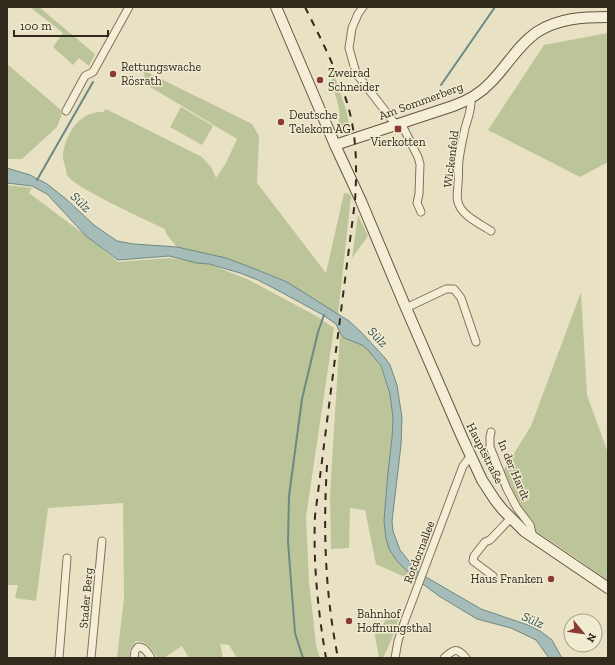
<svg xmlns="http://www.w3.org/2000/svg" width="615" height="665" viewBox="0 0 615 665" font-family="'Zilla Slab',serif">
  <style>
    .green { fill: #bcc599 }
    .water { fill: #a5bcb8; stroke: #6d8985 }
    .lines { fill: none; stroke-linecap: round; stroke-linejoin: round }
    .stream { stroke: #6d8985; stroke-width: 2 }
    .street-casing { stroke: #81735c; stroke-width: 9 }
    .secondary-casing { stroke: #63553f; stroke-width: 12 }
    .street { stroke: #f5eed6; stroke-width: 7 }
    .secondary { stroke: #f5eed6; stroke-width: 10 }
    .rail { stroke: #332a1e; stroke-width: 2; stroke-dasharray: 7 7; stroke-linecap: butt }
    .poi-dot { fill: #8a3a33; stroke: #f1ebd2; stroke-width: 1.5 }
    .labels { text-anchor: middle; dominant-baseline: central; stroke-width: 3; stroke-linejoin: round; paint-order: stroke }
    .poi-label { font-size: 12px; fill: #332a1e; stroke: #f1ebd2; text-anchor: start }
    .street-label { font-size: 12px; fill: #332a1e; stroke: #f1ebd2 }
    .water-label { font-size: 13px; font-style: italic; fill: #2f5051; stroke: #f1ebd2 }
  </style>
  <rect width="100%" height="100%" fill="#e9e1c3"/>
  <g class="green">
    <polygon points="30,7 39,7 95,54 89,66 79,58 73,65 53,47 63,33"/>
    <polygon points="608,33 608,162 580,177 488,130 544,45"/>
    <polygon points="7,64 61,110 62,114 57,127 22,159 7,159"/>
    <path d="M143,70L252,124L259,136L257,183L326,273L344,193L349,194L351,196L338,315L287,282L255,269L226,258L177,247L167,235L165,229C148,221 73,187 67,175C66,173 66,171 66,169C65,165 63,161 63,157C63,148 67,138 71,131C78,119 90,111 103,112L106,109L202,157L211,167L216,178L226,163L237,139L147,85Z"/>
    <path d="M335,77L347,113L350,130H340L336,127C337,125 339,123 339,121C342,113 334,89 330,81Z"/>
    <polygon points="181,107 213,126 202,145 170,127"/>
    <path d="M7,185L32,188L29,193L89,238L118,262L169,258L209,264L247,279L266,289L318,317L334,328L306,517L309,581L316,645L320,658H237L229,645L220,644L223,658H189L182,646L164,658H158C152,650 147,641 136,641L130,649L129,658H117L124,598L123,503L48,508L36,601L15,598L18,585H7Z"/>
    <polygon points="358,215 368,236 352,258"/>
    <polygon points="581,292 587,395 608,453 608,581 576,558 537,532 515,501 503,471 531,426"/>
    <polygon points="340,333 344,338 362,345 368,350 380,366 390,394 393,418 392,438 388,472 384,521 386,538 389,549 397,561 407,571 409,579 376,564 365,510 350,508 349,548 331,549 330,495"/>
    <path d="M402,609L392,638L383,658H379L374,630L380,629C386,621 385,617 394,612L397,614Z"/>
  </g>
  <polygon class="water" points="7,168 30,175 47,184 66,199 94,225 117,241 134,244 177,247 226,258 255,269 287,282 349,321 362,333 385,358 390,365 397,385 402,418 401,445 392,521 393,531 400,550 417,571 426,577 481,609 528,625 540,631 552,640 562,658 549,658 536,640 511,628 477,619 439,596 412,576 397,561 389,549 386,538 384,521 388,472 392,438 393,418 390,394 381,366 368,350 362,345 344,338 340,333 336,324 323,315 281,292 258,280 240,273 209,264 197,263 169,256 118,260 86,236 47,194 32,186 7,183"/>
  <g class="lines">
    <g class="stream">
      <polyline points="441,85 495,7"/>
      <polyline points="37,180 93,82"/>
      <polyline points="303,658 295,633 288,542 289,496 302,399 318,332 324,315"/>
    </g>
    <defs>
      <g id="street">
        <polyline points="363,7 358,14 352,28 349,48 356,73 396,125"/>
        <path d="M471,98C472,109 468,118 465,128C463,139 460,150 459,161C458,168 459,176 458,183C458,191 455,199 460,207C465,217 482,225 491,231"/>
        <polyline points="66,111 85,76 93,72 129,7"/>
        <polyline points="401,123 418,157 420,164 419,194 417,203 421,212"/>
        <polyline points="406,308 446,289 454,289 461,298 476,342"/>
        <polyline points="491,432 490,437 490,447 507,489 517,508 530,525 533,537"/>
        <polyline points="493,576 473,561 474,556 485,542 490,540 511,518"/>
        <polyline points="59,658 67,558"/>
        <polyline points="91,658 102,541"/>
        <path d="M134,658L135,651L138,647C145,647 148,653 151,658"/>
        <polyline points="395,658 398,641 405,620 463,466 470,457"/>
        <path d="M444,658C454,649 457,647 466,658"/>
      </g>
      <g id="secondary">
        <polyline points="276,7 335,145 361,201 403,301 462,437 482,480 495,500 503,510 524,531 608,588"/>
        <path d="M335,145L453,106C467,101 481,93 491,82C507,66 518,45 537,32C559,18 583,17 608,17"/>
      </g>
    </defs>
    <use href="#street" class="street-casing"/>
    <use href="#secondary" class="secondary-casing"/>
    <use href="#street" class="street"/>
    <use href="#secondary" class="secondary"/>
    <g class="rail">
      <path d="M305,7C321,39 338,72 348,106C357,137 357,170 355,201L315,516C313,564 318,611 326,658"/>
      <path d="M327,465C323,531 325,593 338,658"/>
    </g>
  </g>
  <g class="poi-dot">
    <circle cx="113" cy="74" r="4"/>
    <circle cx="320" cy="80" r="4"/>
    <circle cx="281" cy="122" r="4"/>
    <rect x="394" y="125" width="8" height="8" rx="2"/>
    <circle cx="551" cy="579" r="4"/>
    <circle cx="349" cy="621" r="4"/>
  </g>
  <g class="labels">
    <g class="poi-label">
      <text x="121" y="67">Rettungswache<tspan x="121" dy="14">Rösrath</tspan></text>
      <text x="328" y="73">Zweirad<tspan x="328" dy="14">Schneider</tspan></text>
      <text x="289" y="115">Deutsche<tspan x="289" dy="14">Telekom AG</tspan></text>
      <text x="398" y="142" text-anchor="middle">Vierkotten</text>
      <text x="543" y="579" text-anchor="end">Haus Franken</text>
      <text x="357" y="614">Bahnhof<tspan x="357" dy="14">Hoffnungsthal</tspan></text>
    </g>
    <g class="street-label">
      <text transform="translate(421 101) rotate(-20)">Am Sommerberg</text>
      <text transform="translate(451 159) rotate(-83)">Wickenfeld</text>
      <text transform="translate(485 453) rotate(63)">Hauptstraße</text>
      <text transform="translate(514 470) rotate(67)">In der Hardt</text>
      <text transform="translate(419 552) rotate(-69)">Rotdornallee</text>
      <text transform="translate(86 598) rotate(-85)">Stader Berg</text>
    </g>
    <g class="water-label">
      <text transform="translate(81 202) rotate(45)">Sülz</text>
      <text transform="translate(378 337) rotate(46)">Sülz</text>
      <text transform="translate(533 620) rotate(24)">Sülz</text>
    </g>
  </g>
  <rect width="615" height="665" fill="none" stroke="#332a1e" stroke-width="16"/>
  <g transform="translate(583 633) rotate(119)"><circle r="19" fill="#f1ebd2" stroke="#a59e8a"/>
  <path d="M0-3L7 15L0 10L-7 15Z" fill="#8a3a33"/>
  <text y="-6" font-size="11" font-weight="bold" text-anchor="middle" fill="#332a1e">N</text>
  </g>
  <path d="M14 30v6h94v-6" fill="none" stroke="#332a1e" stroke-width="2"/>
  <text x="20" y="30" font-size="12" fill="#332a1e" stroke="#f1ebd2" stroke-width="3" paint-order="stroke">100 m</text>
</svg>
